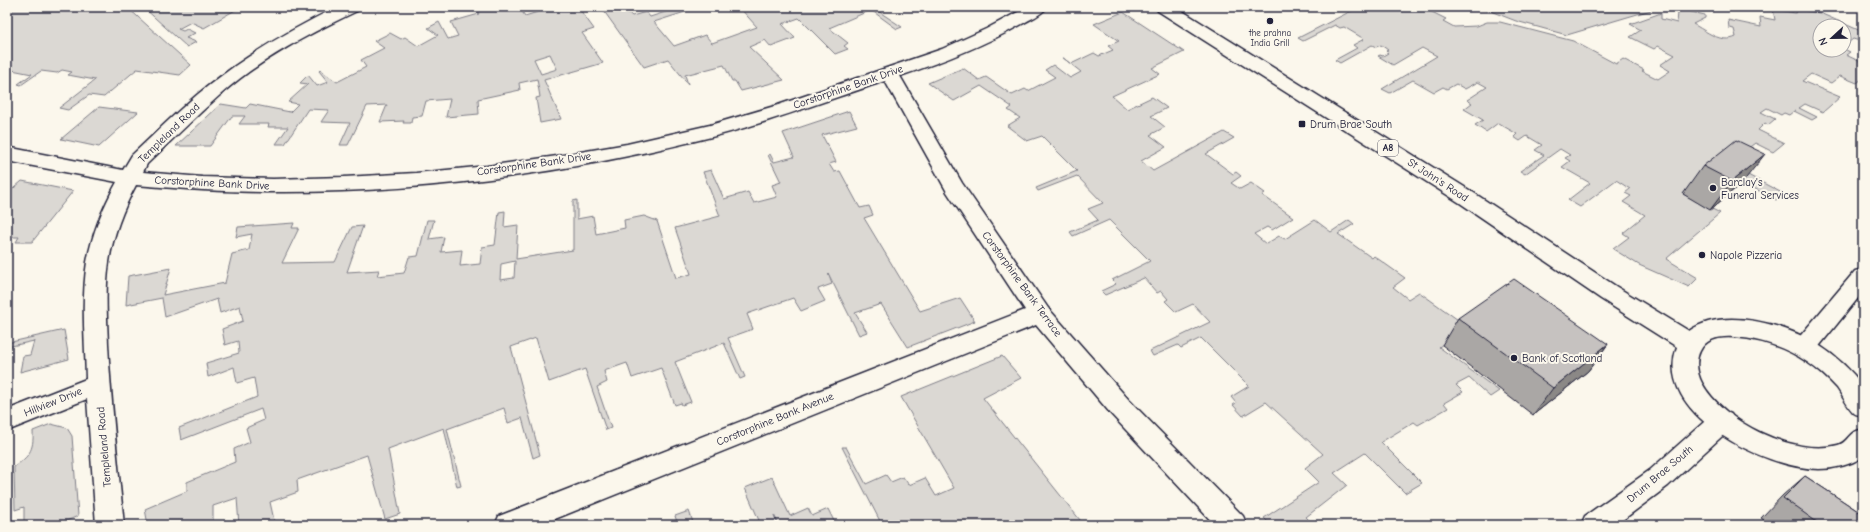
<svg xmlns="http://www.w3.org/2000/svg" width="1870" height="532" viewBox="0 0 1870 532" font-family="'Comic Neue',sans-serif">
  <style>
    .green { fill: #dbd8d3; stroke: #7e7d87; fill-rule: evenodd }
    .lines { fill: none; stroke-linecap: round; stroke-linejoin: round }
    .minor-casing { stroke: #22223b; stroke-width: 3 }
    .secondary-casing { stroke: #22223b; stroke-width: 3 }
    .primary-casing { stroke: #22223b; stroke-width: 3 }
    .minor { fill: #fbf7ec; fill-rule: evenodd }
    .secondary { fill: #fbf7ec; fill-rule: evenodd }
    .primary { fill: #fbf7ec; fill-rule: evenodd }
    .wall { fill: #aaa7a5; stroke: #22223b }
    .shaded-wall { fill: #8b8886; stroke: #22223b }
    .building { fill: #c6c2c0; stroke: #22223b }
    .poi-dot { fill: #22223b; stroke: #fbf7ec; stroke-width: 1.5 }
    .labels { text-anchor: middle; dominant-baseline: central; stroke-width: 4; stroke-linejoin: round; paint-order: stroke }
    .far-poi-label { font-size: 9px; fill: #22223b; stroke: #fbf7ec }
    .shield { fill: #fbf7ec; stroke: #636270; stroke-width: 1 }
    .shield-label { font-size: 10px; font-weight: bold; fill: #22223b }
    .street-label { font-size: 11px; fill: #22223b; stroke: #fbf7ec }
    .poi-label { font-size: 11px; fill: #22223b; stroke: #fbf7ec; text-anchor: start }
  </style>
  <rect width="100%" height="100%" fill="#fbf7ec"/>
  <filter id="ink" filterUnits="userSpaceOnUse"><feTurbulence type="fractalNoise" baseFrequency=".025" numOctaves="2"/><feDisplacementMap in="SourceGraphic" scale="8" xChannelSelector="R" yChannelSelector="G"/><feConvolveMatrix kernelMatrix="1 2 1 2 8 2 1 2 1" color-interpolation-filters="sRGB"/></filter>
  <g filter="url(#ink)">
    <g class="green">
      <polygon points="7,7 127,7 191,65 180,75 137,69 104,97 89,95 68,110 59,108 95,80 68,75 72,72 62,70 57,73 41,71 21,85 18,84 32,74 7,69"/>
      <polygon points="143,7 233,7 237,9 204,28 191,22 178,29 183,31 187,29 195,33 186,38 196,42 187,47"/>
      <path d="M475,7H519L525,16L547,9L546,7H578L594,29L582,33L603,63L544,80L561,119L540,123L536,98L540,97L537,79L519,83L520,90L478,99L479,114L446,117L450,99L426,101L422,116L412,117L411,123H403L404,121L380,122L387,105L367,106L348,145H340L350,123L321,122L329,110L308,109L285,144H276L288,127H268L269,124H239L245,116H232L210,146H176L221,104L246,108L250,104L290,112L298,104L288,102L308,84L300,83L308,75L317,86L328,82L319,71L320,70L337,82L366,67L361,60L384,48L374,41L390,33L401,39L405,37L418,46L438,35L428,28L439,22L448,39L458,36L451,22L479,14ZM550,54L557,69L541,74L534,59Z"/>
      <polygon points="601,7 622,7 632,16 646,12 650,17 681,7 685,12 654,22 674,46 705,35 712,43 757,27 739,7 872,7 902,27 897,29 871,10 829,28 848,43 844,46 848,49 835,54 799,18 782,24 795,38 771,47 765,40 749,47 784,80 741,91 735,81 732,81 724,65 685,75 688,84 668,59 644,67"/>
      <path d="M1359,7H1422L1446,19L1443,21L1454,27L1477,26L1487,22H1500L1573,41L1616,64L1623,59L1644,70L1642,71L1658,79L1670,71L1660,65L1675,55L1658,46L1654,49L1630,37L1641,30L1630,24L1661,13V19L1677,23L1678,13L1675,12L1674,8L1705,15V18L1693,24C1706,31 1721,44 1736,37L1734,29L1729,28L1728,20L1761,27L1760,17L1775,20L1773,9L1795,13L1797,12L1796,9L1820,13L1863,32V42L1853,39L1844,46V26H1820V50L1844,49L1850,52L1846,55L1863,63V78L1857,83L1840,76L1831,83L1811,74L1802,81L1840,97L1823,112L1805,104L1799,108L1817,117L1812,120L1794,111L1789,115L1784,113L1781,115L1767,108L1761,112L1775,119L1768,125L1765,123L1758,130L1784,143L1773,152L1755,143L1742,153L1760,162L1746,174L1784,194L1776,200L1716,168L1683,194L1720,213L1666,259L1698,278L1689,287L1639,265L1613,249L1629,237L1623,233L1645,215L1623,202L1631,196L1625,193L1630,189L1616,180L1580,207L1568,200L1590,183L1562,167L1570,161L1565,158L1570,155L1560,149L1525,174L1520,171L1544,155L1535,150L1542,145L1527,136L1520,141L1514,137L1517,134L1498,123L1486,132L1475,125L1483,120L1464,109L1472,103L1467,100L1487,87L1478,82L1465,89L1456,84L1447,89L1443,87L1434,92L1413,80L1390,93L1382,89L1437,56L1422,48L1393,65L1378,56L1380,55L1383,56L1388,53L1386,51L1388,50L1381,45L1376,47L1372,45L1340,63L1335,60L1357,48L1353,45L1364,39L1344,27L1340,28L1335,25L1303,41L1298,38Z"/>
      <polygon points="1480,7 1651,7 1651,10 1567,35 1516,21"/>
      <polygon points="1123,12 1184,52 1152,68 1160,74 1112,96 1127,109 1152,97 1167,108 1151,116 1165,127 1150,135 1166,147 1141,161 1153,171 1224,132 1234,138 1206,154 1233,174 1236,172 1241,176 1231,183 1240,189 1251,183 1265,193 1262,195 1293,217 1272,230 1267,227 1254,234 1266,244 1279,236 1285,239 1315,220 1331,232 1349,220 1354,224 1338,234 1372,258 1374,256 1405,278 1393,287 1408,299 1419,292 1461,322 1496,304 1439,347 1499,391 1490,397 1469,378 1456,385 1463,392 1444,403 1448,408 1418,425 1414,422 1381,442 1422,483 1405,493 1365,453 1334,473 1347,485 1306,517 1314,525 1271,525 1264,518 1319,482 1305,468 1323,454 1266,402 1243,416 1233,405 1236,403 1231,397 1249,386 1201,338 1181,348 1178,345 1153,356 1150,351 1210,322 1193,304 1176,312 1165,301 1168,299 1161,291 1157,293 1144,278 1105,295 1101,291 1116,284 1112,280 1150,261 1109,220 1073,236 1070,232 1098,220 1088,209 1103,203 1077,176 1038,191 1036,188 1077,171 1042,136 1027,141 1007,126 1020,118 1008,110 1012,107 981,86 954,101 928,83 963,68 979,80 986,77 1012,95 1025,89 1028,91 1055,77 1045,70 1053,65 1070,78 1081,72 1062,57 1071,64 1094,53 1099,56 1113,50 1108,46 1119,41 1094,24"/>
      <polygon points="99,107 138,112 99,147 61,139"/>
      <path d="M849,111L857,126L822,135L836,162L829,164L834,172L840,171L860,208L869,206L873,215L864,218L920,311L960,298L975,321L908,347L881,304L855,313L867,332L859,335L828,273L832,284L818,289L825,301L801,311L793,298L747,314L753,329L728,338L745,377L740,379L724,343L675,362L691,402L682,405L681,403L675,405L661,368L632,378L627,363L604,371L607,382L597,387L611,428L606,430L585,369L549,382L536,338L511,347L540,455L533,458L522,418L508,423L504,408L447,429L461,486L457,487L444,428L388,449L400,514L385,519L367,455L297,480L298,492L270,502L275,525H261V521L249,525H239L237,498L213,506V525H148L145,509L187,491V482L235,462L234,449L250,442L246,428L264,420L261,409L181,440L179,428L257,397L254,378L237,383L234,367L208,377L206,363L239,353L238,341L225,345L222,329L243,321L240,306L220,313L217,299L165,317L162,298L126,305L128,276L171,268L163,295L225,283L232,254L249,250L252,234L236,237L238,227L294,223L292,228H299L282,263L335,262L352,227L363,226L347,272L379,270L377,276L404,273L409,257L418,256L427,220H434L429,239L444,237L441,252L462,250L460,266L480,264L482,247L495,245L499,212L505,211L504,227L518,225L516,259L573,250V201L577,200V219L593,216L596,234L625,228L624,220L644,216L657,221L676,278L691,274L675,228L720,216L703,172L711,170L724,199L748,192L754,203L777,197L772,185L781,182L768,155L770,154L774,162L794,157L783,133ZM515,261L514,278L500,280L501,264Z"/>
      <polygon points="22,181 73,191 32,242 16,242 19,237 7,237 7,194"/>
      <polygon points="64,330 69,359 20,372 23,356 30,355 34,341 7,347 7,343"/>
      <polygon points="1002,356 1021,378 983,398 1084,525 882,525 842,447 846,447 866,484 886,475 891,482 903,477 909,485 925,478 936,496 954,488 901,397"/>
      <path d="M51,424L67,428L72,436L78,516L57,525H24V507L15,510L14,467C29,456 34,451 33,431Z"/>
      <polygon points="772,477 790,516 808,508 812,516 828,509 836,525 779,525 774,515 778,525 761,525 745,488"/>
      <polygon points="689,511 694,525 678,525 675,516"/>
    </g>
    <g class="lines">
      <defs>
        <path id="minor" d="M337,7H359L357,11C309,34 260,59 220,95C195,117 171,141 147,164L143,172L202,177L273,179L344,177L416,173L487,166L557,156L627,144L710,125L778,105L942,49L986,29L1027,7H1047C1042,15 1030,19 1022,24C983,46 942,62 900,76L962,183L1048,308L1129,400L1243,516L1247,525H1215L1111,414L1036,325L540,525H495L499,516L1025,310L947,192L885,81C822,102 759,126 695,141C557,175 415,193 273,192C227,192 181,189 136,185C123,209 113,235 109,262C105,289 107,317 108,344C111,404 118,465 124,525H96L87,399L7,431V410L86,379C85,340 81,300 87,262C92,234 103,207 117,182L7,161V147L123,170L132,155C157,132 181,107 208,86C248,54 292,29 337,7Z"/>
        <g id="secondary">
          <polygon points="1863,269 1863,292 1812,355 1804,357 1796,355 1792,348 1796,341 1855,271"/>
          <polygon points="1722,411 1731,414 1735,421 1731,428 1668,486 1616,525 1581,525 1585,516 1650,470 1713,414"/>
        </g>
        <path id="primary" d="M1156,7H1176L1474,193L1617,287L1689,331C1724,306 1788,325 1820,346C1837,357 1851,370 1863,386V416C1861,415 1856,415 1854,413C1849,409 1842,395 1837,388C1810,358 1775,340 1734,337C1721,336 1706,338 1700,351C1695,360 1697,374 1702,383C1723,422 1794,457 1838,445C1846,443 1848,436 1854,432C1857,431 1860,430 1863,429V457C1850,465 1834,469 1819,469C1766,469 1652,414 1677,347L1601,299L1460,203L1158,11Z"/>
      </defs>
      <use href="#minor" class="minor-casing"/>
      <use href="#secondary" class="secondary-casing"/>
      <use href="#primary" class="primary-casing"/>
      <use href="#minor" class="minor"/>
      <use href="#secondary" class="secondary"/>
      <use href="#primary" class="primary"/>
    </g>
    <g class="wall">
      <polygon points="1703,166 1743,182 1710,210 1683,194"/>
      <polygon points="1458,318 1608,344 1588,371 1533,415 1442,345"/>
      <polygon points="1805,476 1861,513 1863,525 1771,525 1761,518 1783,495"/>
    </g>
    <g class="shaded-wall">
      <polygon points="1765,154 1743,182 1710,210 1732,181"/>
      <polygon points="1608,344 1588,371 1533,415 1553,388"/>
    </g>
    <g class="building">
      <polygon points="1736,140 1765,154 1732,181 1703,166"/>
      <polygon points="1514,279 1608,344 1553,388 1458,318"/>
      <polygon points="1805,476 1861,513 1863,512 1863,525 1821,525 1783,498"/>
    </g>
  </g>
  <g class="poi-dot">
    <circle cx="1270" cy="21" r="4"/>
    <rect x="1298" y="120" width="8" height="8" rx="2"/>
    <circle cx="1713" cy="188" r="4"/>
    <circle cx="1702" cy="255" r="4"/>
    <circle cx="1514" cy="358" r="4"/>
  </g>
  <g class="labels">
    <g class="far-poi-label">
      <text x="1270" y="33">the prahna<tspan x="1270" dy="10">India Grill</tspan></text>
    </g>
    <rect class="shield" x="1378" y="140" width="20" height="16" rx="3"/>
    <g class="shield-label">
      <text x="1388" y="148">A8</text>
    </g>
    <g class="street-label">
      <text transform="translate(848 87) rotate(-19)">Corstorphine Bank Drive</text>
      <text transform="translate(169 133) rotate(-44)">Templeland Road</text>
      <text transform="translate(534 164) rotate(-8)">Corstorphine Bank Drive</text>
      <text transform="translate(1438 180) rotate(33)">St John's Road</text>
      <text transform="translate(212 183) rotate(3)">Corstorphine Bank Drive</text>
      <text transform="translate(1022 284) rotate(54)">Corstorphine Bank Terrace</text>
      <text transform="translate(53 402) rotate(-22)">Hillview Drive</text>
      <text transform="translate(775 419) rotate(-22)">Corstorphine Bank Avenue</text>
      <text transform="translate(104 447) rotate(-95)">Templeland Road</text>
      <text transform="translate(1660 474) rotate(-40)">Drum Brae South</text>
    </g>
    <g class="poi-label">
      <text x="1310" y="124">Drum Brae South</text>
      <text x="1721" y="182">Barclay's<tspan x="1721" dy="13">Funeral Services</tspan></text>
      <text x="1710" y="255">Napole Pizzeria</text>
      <text x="1522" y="358">Bank of Scotland</text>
    </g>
  </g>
  <rect width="1870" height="532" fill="none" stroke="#fbf7ec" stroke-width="24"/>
  <rect x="12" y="12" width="1846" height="508" fill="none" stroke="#22223b" stroke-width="1.5" filter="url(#ink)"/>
  <g transform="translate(1832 38) rotate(248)"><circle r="19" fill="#fbf7ec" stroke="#a4a2a5"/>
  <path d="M0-3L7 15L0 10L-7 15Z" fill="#22223b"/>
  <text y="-6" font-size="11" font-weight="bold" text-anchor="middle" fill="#22223b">N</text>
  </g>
</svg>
